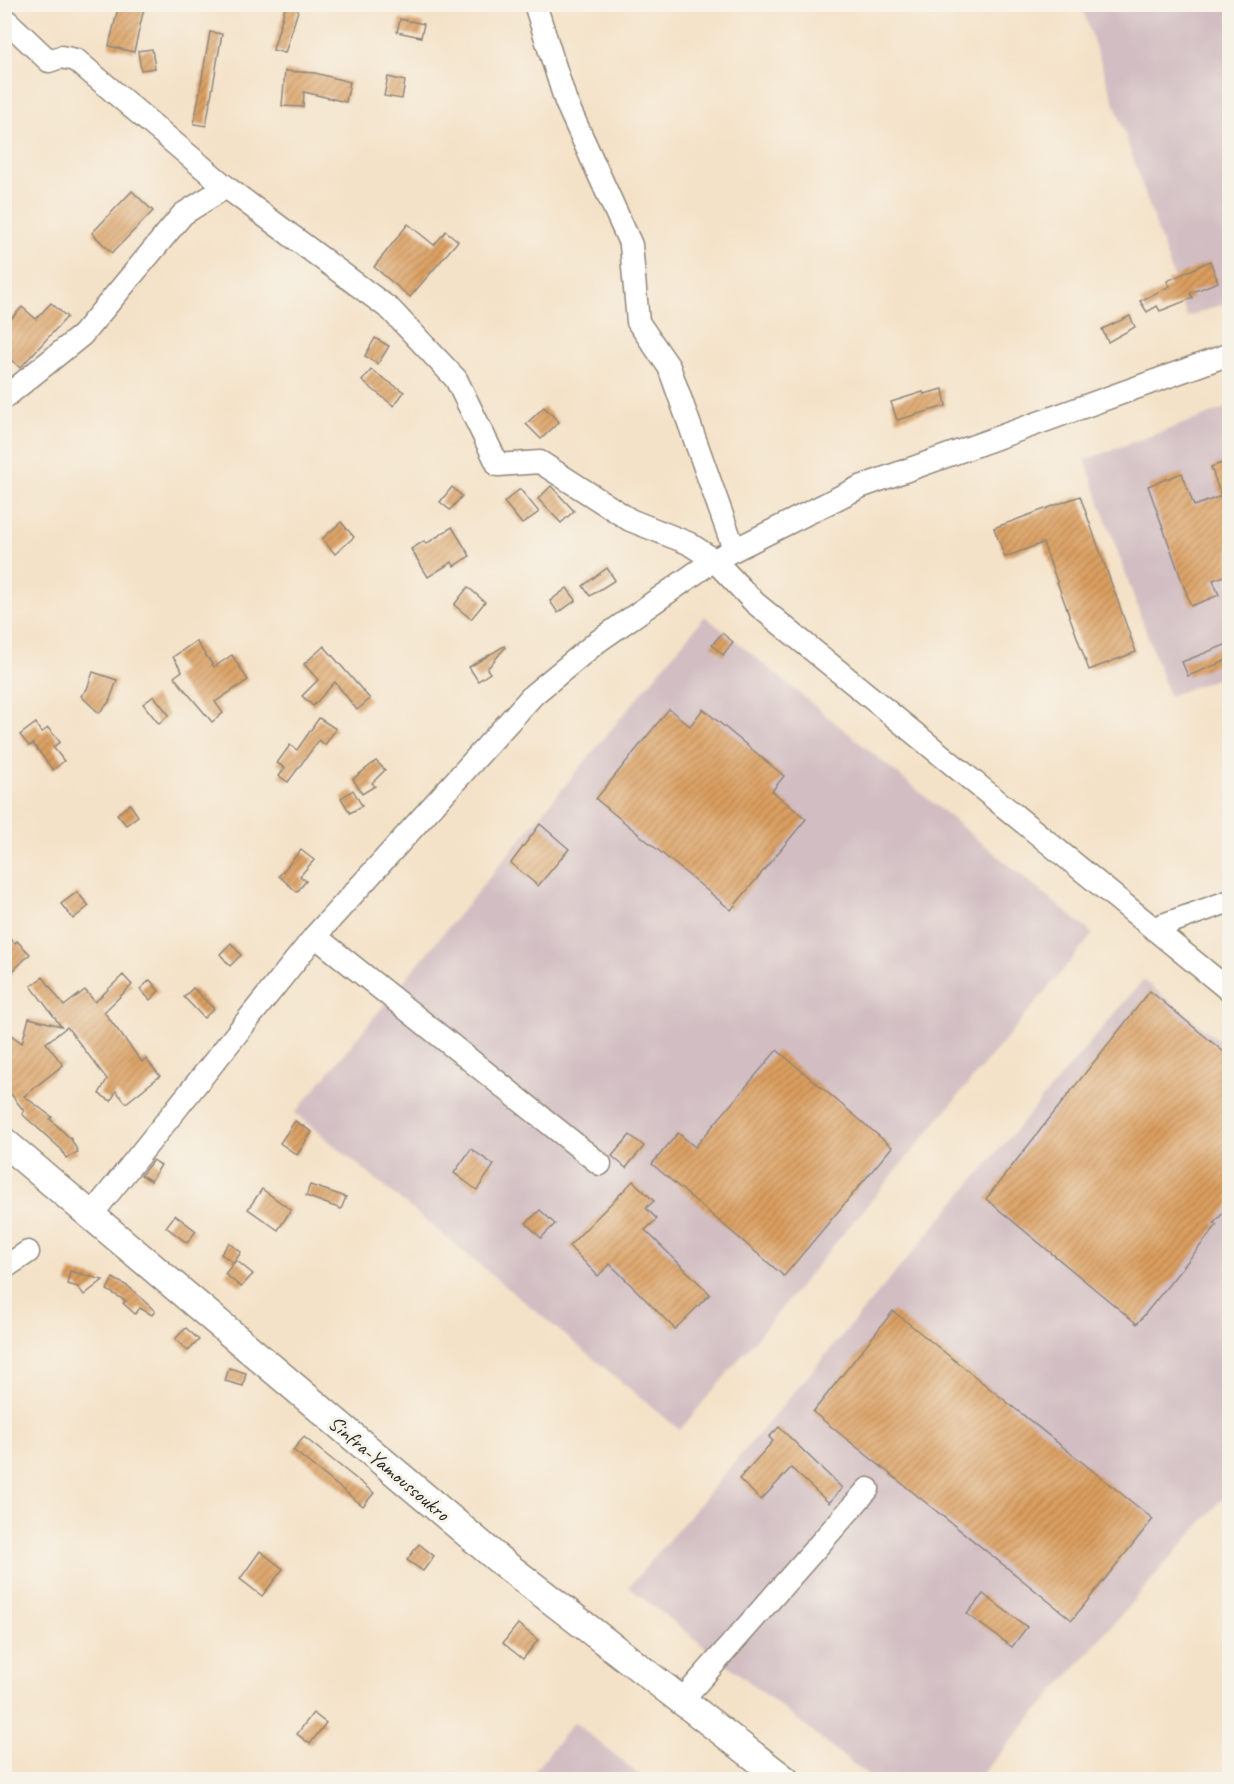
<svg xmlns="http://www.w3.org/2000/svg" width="1234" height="1784" viewBox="0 0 1234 1784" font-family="Caveat,sans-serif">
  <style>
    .industrial { fill: #d2bec2 }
    .building { fill: url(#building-hatch) }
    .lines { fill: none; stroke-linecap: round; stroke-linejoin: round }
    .minor-casing { stroke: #90867a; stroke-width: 25 }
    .major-casing { stroke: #90867a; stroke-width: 31 }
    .minor { stroke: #fff; stroke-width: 22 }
    .major { stroke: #fff; stroke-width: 28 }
    .labels { text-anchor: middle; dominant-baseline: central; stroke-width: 6; stroke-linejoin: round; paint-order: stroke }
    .street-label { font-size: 21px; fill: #2b2b2b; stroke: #f7f3e8 }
  </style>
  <defs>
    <pattern id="building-hatch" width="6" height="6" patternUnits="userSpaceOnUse" patternTransform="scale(1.5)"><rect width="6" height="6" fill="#db9f60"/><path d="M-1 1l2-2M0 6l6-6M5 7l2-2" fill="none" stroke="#b2824f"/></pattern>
  </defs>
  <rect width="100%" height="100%" fill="#f7f3e8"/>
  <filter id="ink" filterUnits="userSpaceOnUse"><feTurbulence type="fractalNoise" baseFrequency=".0167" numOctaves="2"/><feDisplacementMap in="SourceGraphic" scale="12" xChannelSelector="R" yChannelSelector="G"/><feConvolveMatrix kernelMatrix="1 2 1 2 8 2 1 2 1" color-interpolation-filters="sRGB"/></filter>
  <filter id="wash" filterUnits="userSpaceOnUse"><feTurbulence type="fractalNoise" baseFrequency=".008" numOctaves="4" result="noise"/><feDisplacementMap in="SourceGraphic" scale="24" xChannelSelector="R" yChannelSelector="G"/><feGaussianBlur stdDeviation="1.35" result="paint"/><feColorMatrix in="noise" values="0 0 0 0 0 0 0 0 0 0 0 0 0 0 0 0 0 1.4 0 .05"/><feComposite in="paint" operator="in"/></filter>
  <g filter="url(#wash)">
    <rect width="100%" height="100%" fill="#f4e2c8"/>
    <g class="industrial">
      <polygon points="1081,5 1229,5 1229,302 1187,317"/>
      <polygon points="1229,407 1229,674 1169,696 1085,460"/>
      <polygon points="705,616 1093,934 680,1430 295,1113"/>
      <polygon points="1143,980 1229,1049 1229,1491 978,1779 872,1779 629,1587"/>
      <polygon points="574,1722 644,1779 528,1779"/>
    </g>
    <g id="blocks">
      <g class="building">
        <polygon points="119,4 145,4 134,52 109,46"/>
        <polygon points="286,4 300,4 285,53 273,50"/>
        <polygon points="400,19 424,24 421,37 397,32"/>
        <polygon points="210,32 222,34 206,126 194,124"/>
        <polygon points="152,49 155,68 141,70 138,51"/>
        <polygon points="285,71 315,73 350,82 346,102 304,92 303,107 282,106"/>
        <polygon points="388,77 405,81 402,99 384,96"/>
        <polygon points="132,191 153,211 112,253 92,233"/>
        <polygon points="408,224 434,245 446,231 458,241 410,297 374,267"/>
        <polygon points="1210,261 1218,282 1190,293 1193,298 1160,311 1157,306 1147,312 1140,301 1170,286 1167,281"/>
        <polygon points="51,303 67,317 20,368 4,353 4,311 12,318 22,307 36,319"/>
        <polygon points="1130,316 1135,327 1108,342 1102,329"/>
        <polygon points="375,338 389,346 378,364 365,356"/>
        <polygon points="371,370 404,392 394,406 362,381"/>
        <polygon points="943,389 946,406 897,420 891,402 923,392 924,394"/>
        <polygon points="544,407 559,422 541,439 526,424"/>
        <polygon points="1230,460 1230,574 1213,580 1219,595 1191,606 1148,486 1182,473 1194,506 1221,496 1211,467"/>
        <polygon points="551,486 574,511 561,523 538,499"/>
        <polygon points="452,487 462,496 450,510 440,502"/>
        <polygon points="520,489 539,512 522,524 504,502"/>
        <polygon points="1080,496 1136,652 1089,670 1043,543 1005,557 994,528"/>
        <polygon points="341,522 354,537 335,554 322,539"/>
        <polygon points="452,527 470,556 454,566 452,562 428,577 411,549 424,541 426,544"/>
        <polygon points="607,568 615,580 590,596 583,586"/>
        <polygon points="468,587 485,602 471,619 454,605"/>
        <polygon points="567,588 576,600 558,613 550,601"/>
        <polygon points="722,633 733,642 723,655 712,645"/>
        <polygon points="196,641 214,667 232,655 248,680 215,702 223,713 212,722 174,677 182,671 173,657"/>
        <polygon points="1230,643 1230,659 1188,676 1182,662"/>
        <polygon points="324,646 370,699 357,710 335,682 313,706 302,696 318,680 304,664"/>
        <polygon points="504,646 505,648 487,669 490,673 478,681 469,667"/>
        <polygon points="93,672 117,680 109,702 99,713 81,696 87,689"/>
        <polygon points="154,696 169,715 159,724 143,704"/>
        <polygon points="669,709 690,726 703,709 784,776 772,791 806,819 731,910 596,799"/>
        <polygon points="319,718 336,729 325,745 319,740 288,782 279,776 285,768 277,763 290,745 297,750"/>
        <polygon points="36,723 41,733 48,728 60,742 53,747 64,761 53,770 33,744 29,746 20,735"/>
        <polygon points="376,761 385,770 372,783 375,786 362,794 353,779"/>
        <polygon points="353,790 362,806 350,813 341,798"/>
        <polygon points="130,804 138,816 126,825 117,814"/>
        <polygon points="540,824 569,849 538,886 511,863"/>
        <polygon points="301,850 314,860 300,876 306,881 297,892 279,876"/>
        <polygon points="77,892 89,906 73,919 61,904"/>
        <polygon points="4,934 15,943 17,941 30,954 4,980"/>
        <polygon points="231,943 241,955 230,966 220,954"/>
        <polygon points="123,975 132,985 104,1012 142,1062 146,1059 160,1076 126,1103 116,1091 111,1101 99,1094 107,1079 67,1027 46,1043 63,1065 24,1096 52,1117 50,1119 71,1139 78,1152 66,1158 61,1149 22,1114 24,1111 4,1085 4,1030 22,1043 29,1018 61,1026 31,986 43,977 64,1006 85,990 95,1002"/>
        <polygon points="150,980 159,991 150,1000 140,989"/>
        <polygon points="193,988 214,1009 204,1018 184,997"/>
        <polygon points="1150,991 1230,1057 1230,1205 1214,1223 1217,1225 1137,1324 986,1199"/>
        <polygon points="777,1050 892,1147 784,1276 652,1164 678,1133 695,1147"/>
        <polygon points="295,1121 312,1132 297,1155 280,1143"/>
        <polygon points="630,1135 644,1146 626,1168 612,1156"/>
        <polygon points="471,1149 494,1165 477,1190 454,1173"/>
        <polygon points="153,1160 161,1165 151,1181 141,1175"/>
        <polygon points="633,1181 654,1201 646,1208 657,1219 645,1230 710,1294 675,1329 610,1264 598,1276 569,1246"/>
        <polygon points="310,1185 346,1197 341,1209 306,1196"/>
        <polygon points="262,1189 291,1210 278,1230 248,1209"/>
        <polygon points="540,1210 555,1224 541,1238 526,1223"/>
        <polygon points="175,1215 196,1231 187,1243 166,1227"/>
        <polygon points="229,1243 241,1252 234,1263 221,1254"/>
        <polygon points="236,1260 253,1274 241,1287 225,1274"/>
        <polygon points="70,1271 103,1280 84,1295 78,1287 67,1284"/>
        <polygon points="113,1278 129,1287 155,1311 152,1315 140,1308 135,1314 123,1303 126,1301 107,1290"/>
        <polygon points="893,1311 1153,1519 1072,1620 813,1412"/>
        <polygon points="186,1328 199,1340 188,1351 175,1339"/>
        <polygon points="229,1368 246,1373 243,1386 225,1381"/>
        <polygon points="779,1427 842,1488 829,1503 791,1468 761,1500 739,1479 773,1441 769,1437"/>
        <polygon points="304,1437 374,1493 363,1506 293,1450"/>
        <polygon points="419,1544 434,1556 423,1571 407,1560"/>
        <polygon points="260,1551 283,1569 262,1596 240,1579"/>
        <polygon points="983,1594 1027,1627 1012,1647 967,1614"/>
        <polygon points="518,1624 538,1640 523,1659 503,1643"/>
        <polygon points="313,1713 326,1723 310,1744 297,1734"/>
      </g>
    </g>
  </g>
  <g filter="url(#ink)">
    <use href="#blocks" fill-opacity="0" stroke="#90867a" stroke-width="1.5"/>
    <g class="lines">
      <defs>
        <g id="minor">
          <polyline points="535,4 566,102 631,245 638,322 669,367 734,549"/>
          <polyline points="7,21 49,61 61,57 76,60 226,187"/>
          <polyline points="4,398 82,335 183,214 226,187 391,310 456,379 498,465 540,462 630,520 688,543 714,560 755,603 1230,991"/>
          <polyline points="1154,928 1230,901"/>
          <polyline points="315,936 600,1164"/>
          <polyline points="92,1214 315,936 534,694 597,642 714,560 860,487 1230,354"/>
          <polyline points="4,1268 28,1252"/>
          <polyline points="682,1700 868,1489"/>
        </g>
        <polyline id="major" points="4,1142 498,1559 785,1780"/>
      </defs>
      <use href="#minor" class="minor-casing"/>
      <use href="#major" class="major-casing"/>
      <use href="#minor" class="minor"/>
      <use href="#major" class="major"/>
    </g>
  </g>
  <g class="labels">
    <g class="street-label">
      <text transform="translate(389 1468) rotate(40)">Sinfra-Yamoussoukro</text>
    </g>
  </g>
  <rect width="1234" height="1784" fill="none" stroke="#f7f3e8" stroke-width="24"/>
</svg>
